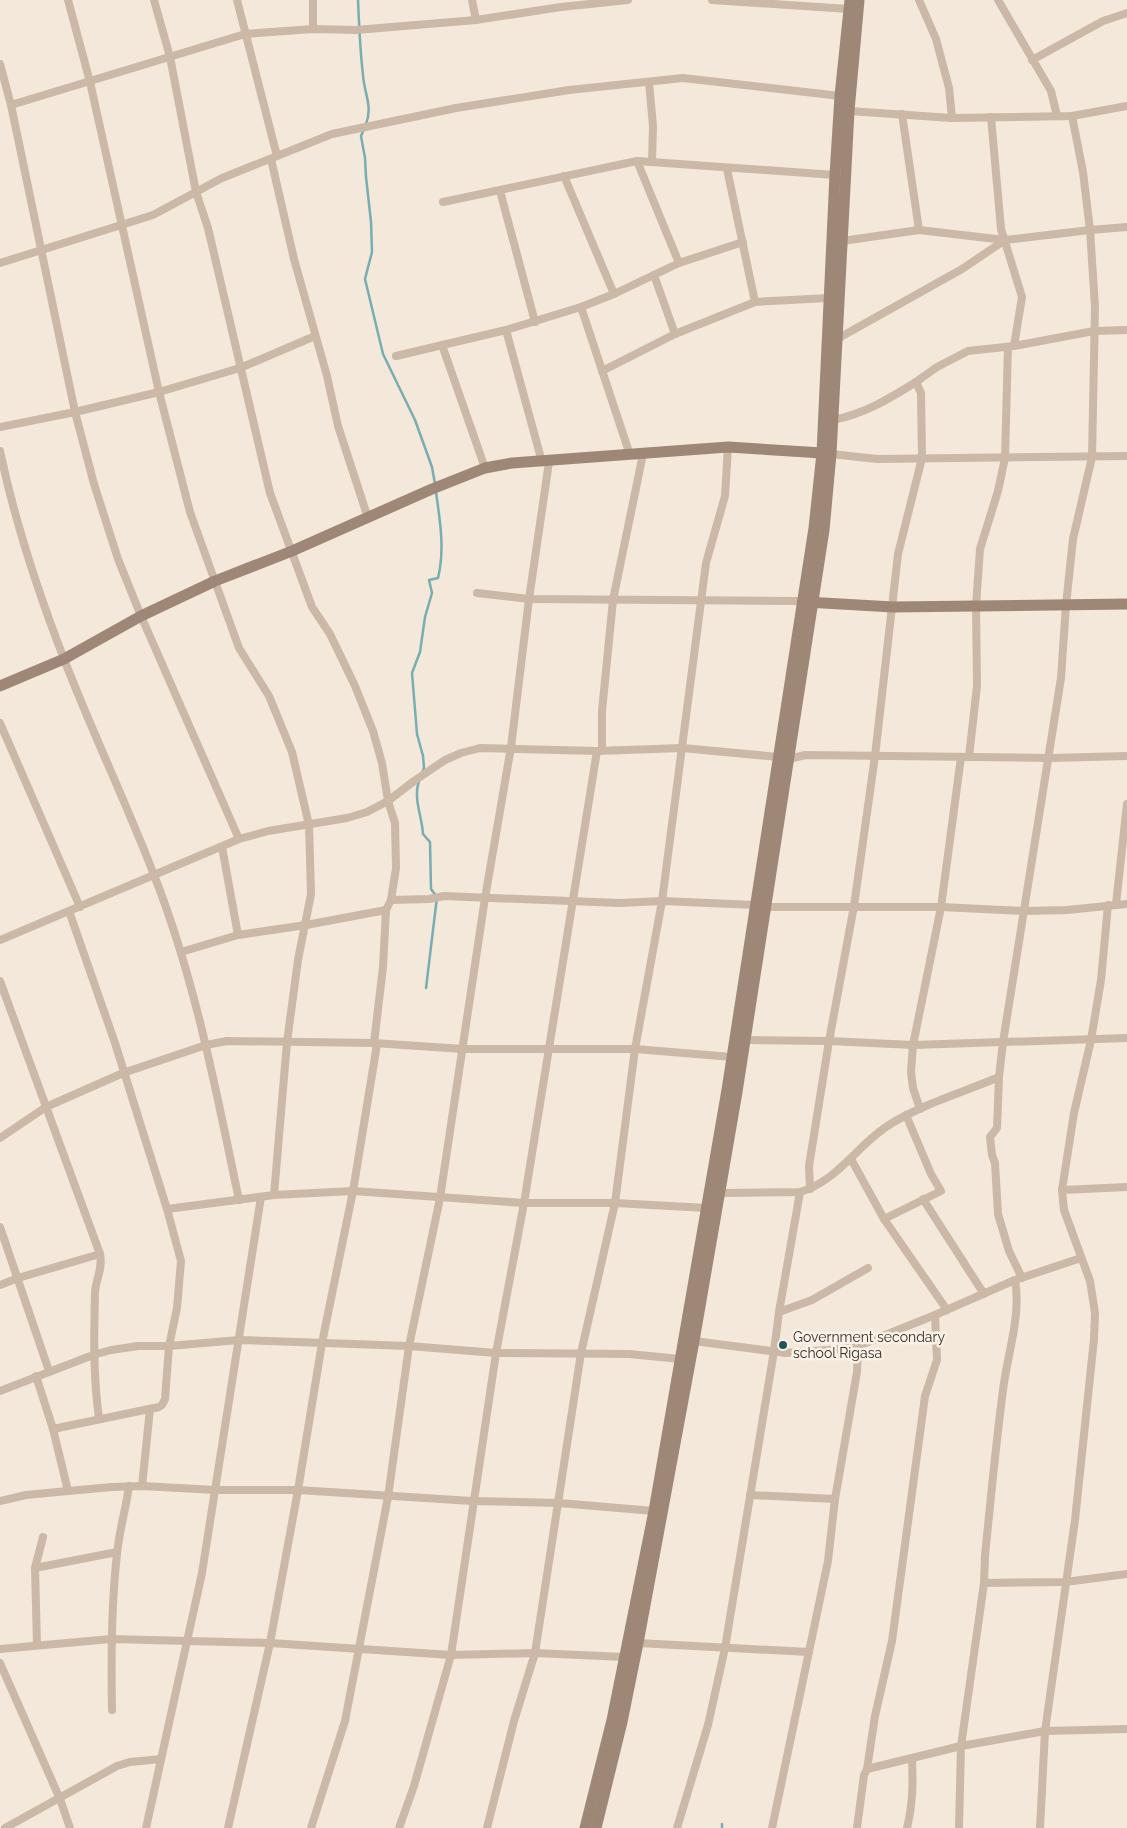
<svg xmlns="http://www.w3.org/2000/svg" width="1127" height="1828" viewBox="0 0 1127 1828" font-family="Raleway,sans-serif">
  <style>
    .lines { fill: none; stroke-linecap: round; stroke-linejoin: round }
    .stream { stroke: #78adb1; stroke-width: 2.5 }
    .street { stroke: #cbb8a6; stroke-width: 8 }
    .secondary { stroke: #9f8777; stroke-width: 11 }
    .poi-dot { fill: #1b545b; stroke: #faf2e7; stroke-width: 2 }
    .labels { text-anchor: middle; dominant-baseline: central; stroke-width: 5; stroke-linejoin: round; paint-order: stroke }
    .poi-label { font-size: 14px; fill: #372d27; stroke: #faf2e7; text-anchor: start }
  </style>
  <rect width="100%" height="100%" fill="#f3e8da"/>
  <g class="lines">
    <g class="stream">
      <path d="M358,0C359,25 360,50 363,75C364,93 373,106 366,124"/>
      <polyline points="364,129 361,136 365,158 366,177 371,222 372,252 365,279 383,354 415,420 432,467 435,484"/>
      <path d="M422,774L424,768L423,756L417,734L412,673L420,652L425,617L432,593L429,580L438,578C445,549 440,521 436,492"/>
      <path d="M419,781C413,799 422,816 423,834L430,842L431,889L437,897L426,988"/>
      <polyline points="722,1828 722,1824"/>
    </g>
    <g class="street">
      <polyline points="68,0 90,82 159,392 190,512 239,648 269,696 292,752 309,825 311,894 298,960 287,1042 274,1195"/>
      <polyline points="154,0 170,57 196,192 208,228 270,493 312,607 330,634 355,686 373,731 382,763 388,801 395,823 396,868 391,900 386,910 383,967 374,1043"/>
      <polyline points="237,0 277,156"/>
      <polyline points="313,0 313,29"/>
      <polyline points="472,0 476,20"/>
      <polyline points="712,0 849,9"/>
      <polyline points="919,0 936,39 949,88 952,118"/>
      <polyline points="998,0 1051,91 1057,116"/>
      <polyline points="1032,60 1103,21 1127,13"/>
      <polyline points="0,64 11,105 75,412 94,484 118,559 141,616 239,839"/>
      <polyline points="649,82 653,126 652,162"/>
      <polyline points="11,105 245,34 313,29 356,30 476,20 561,7 628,0"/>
      <polyline points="849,111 952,118 1072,116 1127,106"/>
      <polyline points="902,114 919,230"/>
      <polyline points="991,117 1001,229 1022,297 1014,346"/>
      <polyline points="271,159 294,259 327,376 338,426 368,518"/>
      <polyline points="637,161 679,263"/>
      <polyline points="727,169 755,302"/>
      <polyline points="564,176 614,294"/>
      <polyline points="500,191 535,322"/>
      <polyline points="443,202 637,161 835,175"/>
      <polyline points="842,241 919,230 1005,240 1090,230 1127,227"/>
      <polyline points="0,263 153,215 222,178 332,134 456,108 569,90 683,78 840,96"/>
      <polyline points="654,275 675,334"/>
      <polyline points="581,307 630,455"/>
      <polyline points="506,330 542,462"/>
      <polyline points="837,339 962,269 1005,240"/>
      <polyline points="442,345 485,468"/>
      <polyline points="396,356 506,330 581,307 614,294 679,263 743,242"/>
      <polyline points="602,371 675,334 755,302 828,298"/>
      <path d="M833,420C864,414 889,399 916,382"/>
      <polyline points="0,427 75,412 159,392 240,368 315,336"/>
      <path d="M0,451C15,522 38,592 64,659C92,732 126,802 154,875C195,979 216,1090 239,1200"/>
      <polyline points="831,454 877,459 1127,456"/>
      <polyline points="477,593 529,599 802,601"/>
      <polyline points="0,723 80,907"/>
      <polyline points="602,749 602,711 613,600 643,454"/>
      <polyline points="969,757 977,686 976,606 980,549 998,491 1005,458 1008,347"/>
      <polyline points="789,759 805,755 1050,758 1127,756"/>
      <polyline points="222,847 238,935"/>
      <polyline points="391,900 429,899 444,896 619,903 662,901 755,905"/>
      <polyline points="1116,904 1127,804"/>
      <polyline points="766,907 941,907 1025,911 1067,910 1127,904"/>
      <polyline points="0,940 239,839 268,831 347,818 367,812 388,801 414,781 445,760 461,753 480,748 597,751 682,748 779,757"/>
      <polyline points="181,952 238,935 306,925 386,910"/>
      <path d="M0,981L100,1254C103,1268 96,1279 95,1292C94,1336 93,1375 99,1418"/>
      <polyline points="745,1040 829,1041 913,1045 1127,1038"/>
      <polyline points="920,1109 913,1088 911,1072 913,1045 941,907 961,757"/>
      <polyline points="0,1138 46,1107 123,1073 206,1045 227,1041 374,1043 463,1049 635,1049 732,1057"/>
      <polyline points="851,1159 884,1219 947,1310"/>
      <polyline points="810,1189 809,1166 829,1041 854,906 875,756 898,554 922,458 921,393 916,382 937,367 968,351 1014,346 1094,331 1127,330"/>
      <polyline points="1062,1190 1127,1187"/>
      <path d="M720,1193L800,1192C838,1181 857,1145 889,1125C920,1105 964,1092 999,1077"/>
      <polyline points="923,1199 984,1294"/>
      <polyline points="167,1209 274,1195 353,1191 524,1203 615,1203 707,1208"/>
      <polyline points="884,1219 941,1191 931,1174 906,1115"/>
      <polyline points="0,1227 49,1371"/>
      <polyline points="1022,1278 1009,1251 998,1214 995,1163 992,1155 990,1137 997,1128 999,1077 1003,1042 1061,678 1066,605 1073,539 1092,457 1095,307 1090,230 1083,172 1072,116"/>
      <polyline points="0,1285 18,1278 100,1254"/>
      <polyline points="779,1312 812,1300 868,1268"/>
      <polyline points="694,1341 786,1353 841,1349 858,1346 935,1315 1015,1280 1081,1258"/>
      <polyline points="36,1376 53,1429 68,1491"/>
      <polyline points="0,1391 93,1355 111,1350 138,1346 169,1346 239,1340 409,1346 496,1353 629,1354 680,1359"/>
      <polyline points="53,1429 159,1407 162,1405 165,1399 169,1346 177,1308 181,1261 167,1209 115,1043 69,911"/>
      <polyline points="142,1486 150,1409"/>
      <polyline points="750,1495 835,1499"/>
      <polyline points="0,1501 26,1495 68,1491 112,1487 142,1486 216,1490 298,1490 472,1501 559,1503 654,1511"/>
      <polyline points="35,1568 117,1552"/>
      <polyline points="984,1583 1065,1582 1127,1574"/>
      <polyline points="638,1643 809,1652"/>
      <polyline points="37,1645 35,1568 43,1537"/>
      <polyline points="0,1649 111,1639 270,1643 451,1655 535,1653 624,1657"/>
      <polyline points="0,1663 60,1799 70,1828"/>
      <path d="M112,1710C111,1658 111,1606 117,1554C119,1531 126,1509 129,1486"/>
      <polyline points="867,1769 875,1716 892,1641 925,1396 937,1360 935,1315"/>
      <polyline points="5,1828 117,1766 130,1762 161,1759"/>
      <polyline points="146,1828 202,1573 261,1197"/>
      <polyline points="228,1828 270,1643 298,1490 322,1343 353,1191 377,1044"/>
      <polyline points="311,1828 345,1721 388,1497 409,1346 440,1198 485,898 511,747 529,599 549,462"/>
      <polyline points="399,1828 414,1786 451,1655 496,1353 524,1203 597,751"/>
      <polyline points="487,1828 514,1721 535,1653 581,1353 615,1203 635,1049 662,901 706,563 725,496 728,447"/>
      <polyline points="677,1828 708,1725 725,1648 774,1351 779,1312 800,1192"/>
      <polyline points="772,1828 828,1561 835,1499 857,1372 858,1346"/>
      <polyline points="857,1828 864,1775 867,1769 961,1746 1045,1731 1127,1729"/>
      <path d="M907,1828C913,1804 913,1783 912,1759"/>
      <path d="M959,1828L961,1746L984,1583L985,1555C991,1498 996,1440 1004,1383C1009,1349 1021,1314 1015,1280"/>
      <polyline points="1040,1828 1045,1731 1075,1520 1094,1339 1095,1313 1090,1281 1064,1210 1062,1190 1074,1113 1091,1040 1101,980 1108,905"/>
    </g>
    <g class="secondary">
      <polyline points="806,602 893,607 1127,604"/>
      <polyline points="0,686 64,659 141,616 215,581 292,551 432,489 485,468 512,463 728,447 822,453"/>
      <polyline points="585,1828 612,1720 654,1511 727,1090 814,528 822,453 835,175 840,96 850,0"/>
      <polyline points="596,1828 622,1722 638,1643 694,1341 737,1092 824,530 831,454 849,111 859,0"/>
    </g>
  </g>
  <circle class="poi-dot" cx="783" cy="1345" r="5"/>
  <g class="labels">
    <g class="poi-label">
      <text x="793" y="1337">Government secondary<tspan x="793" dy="16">school Rigasa</tspan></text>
    </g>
  </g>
</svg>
